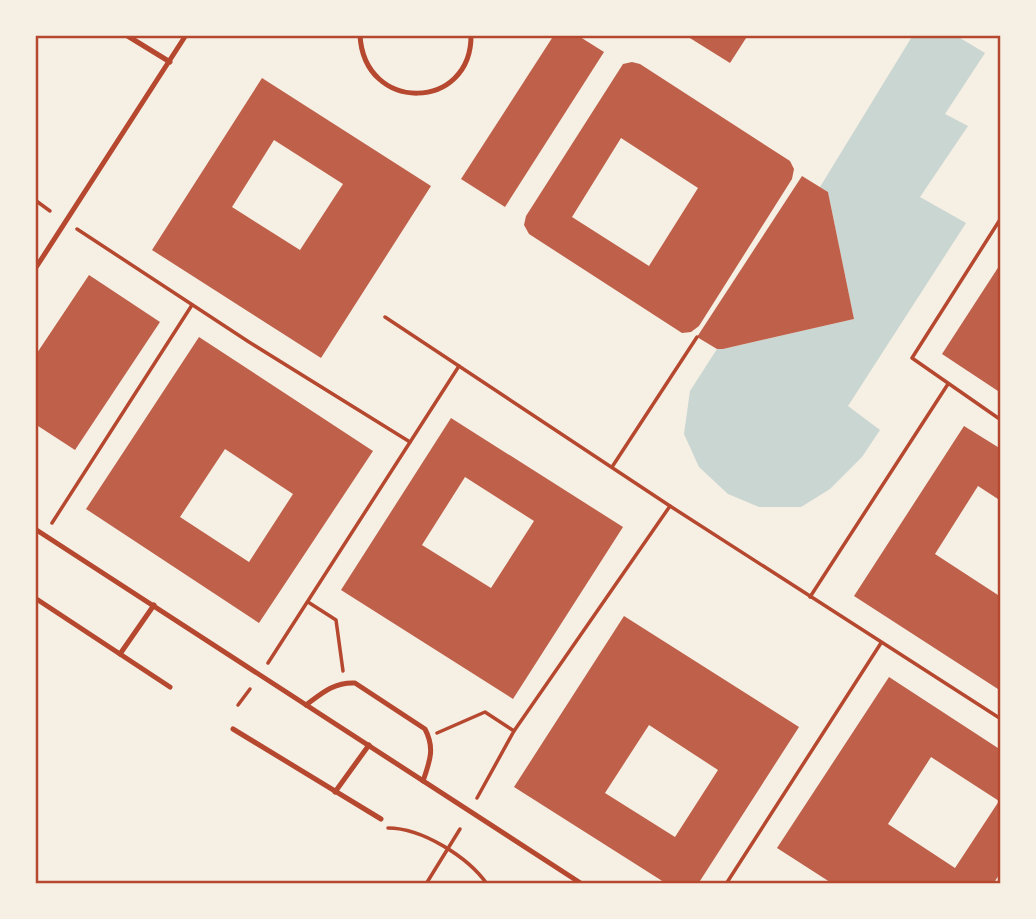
<svg xmlns="http://www.w3.org/2000/svg" width="1036" height="919" viewBox="0 0 1036 919" font-family="Spectral,serif">
  <style>
    .water { fill: #c9d6d2 }
    .building { fill: #bf614a; fill-rule: evenodd }
    .lines { fill: none; stroke-linecap: round; stroke-linejoin: round }
    .path { stroke: #b5482f; stroke-width: 3.5 }
    .service { stroke: #b5482f; stroke-width: 5 }
    .neatline { fill: none; stroke: #b5482f; stroke-width: 2.5 }
  </style>
  <rect width="100%" height="100%" fill="#f6efe4"/>
  <polygon class="water" points="913,35 955,35 985,53 945,114 968,126 920,197 966,223 848,406 880,430 862,457 830,489 801,507 759,507 728,494 699,467 684,434 690,391 717,349 723,349 854,319 828,192 820,187"/>
  <g class="building">
    <polygon points="554,35 577,35 604,52 505,207 461,179"/>
    <polygon points="685,35 748,35 730,63"/>
    <path d="M632,62L640,64L790,161L794,169L792,179L699,326L691,332L682,333L529,234L524,225L526,216L623,64ZM621,138L698,188L649,266L572,217Z"/>
    <path d="M262,78L431,186L321,358L152,250ZM274,140L343,184L300,250L232,207Z"/>
    <polygon points="802,176 828,192 854,319 723,349 717,349 697,337"/>
    <polygon points="1001,263 1001,393 942,354"/>
    <polygon points="89,275 160,322 75,450 35,424 35,356"/>
    <path d="M199,337L373,451L259,623L86,509ZM225,449L293,494L249,562L180,517Z"/>
    <path d="M451,418L623,527L513,699L341,590ZM465,477L534,521L491,588L422,545Z"/>
    <polygon points="964,426 1001,449 1001,501 978,486 935,554 1001,597 1001,691 854,596"/>
    <path d="M624,616L799,727L698,884H667L514,787ZM649,725L718,770L675,837L605,793Z"/>
    <path d="M889,677L1001,750V872L993,884H833L777,848ZM931,757L999,801L955,868L888,824Z"/>
  </g>
  <g class="lines">
    <g class="path">
      <polyline points="35,200 50,211"/>
      <polyline points="1001,218 912,358 1001,420"/>
      <polyline points="77,229 249,342 410,442"/>
      <polyline points="385,317 670,506 1001,719"/>
      <polyline points="612,467 697,337"/>
      <polyline points="52,523 192,305"/>
      <polyline points="810,597 948,384"/>
      <polyline points="308,602 336,620 343,671"/>
      <polyline points="268,663 459,366"/>
      <polyline points="238,705 250,689"/>
      <polyline points="437,733 485,712 514,731 670,506"/>
      <polyline points="477,798 514,731"/>
      <path d="M388,828C422,828 468,857 487,884"/>
      <polyline points="426,884 460,829"/>
      <polyline points="726,884 881,643"/>
    </g>
    <g class="service">
      <polyline points="126,35 170,62"/>
      <path d="M360,35C364,114 472,111 471,35"/>
      <polyline points="35,269 186,35"/>
      <polyline points="35,529 582,884"/>
      <polyline points="35,598 170,687"/>
      <polyline points="120,654 154,605"/>
      <path d="M306,705C322,693 334,682 355,683L425,729C435,748 430,761 423,781"/>
      <polyline points="233,729 381,819"/>
      <polyline points="335,792 369,745"/>
    </g>
  </g>
  <rect width="1036" height="919" fill="none" stroke="#f6efe4" stroke-width="74"/>
  <rect x="37" y="37" width="962" height="845" class="neatline"/>
</svg>
